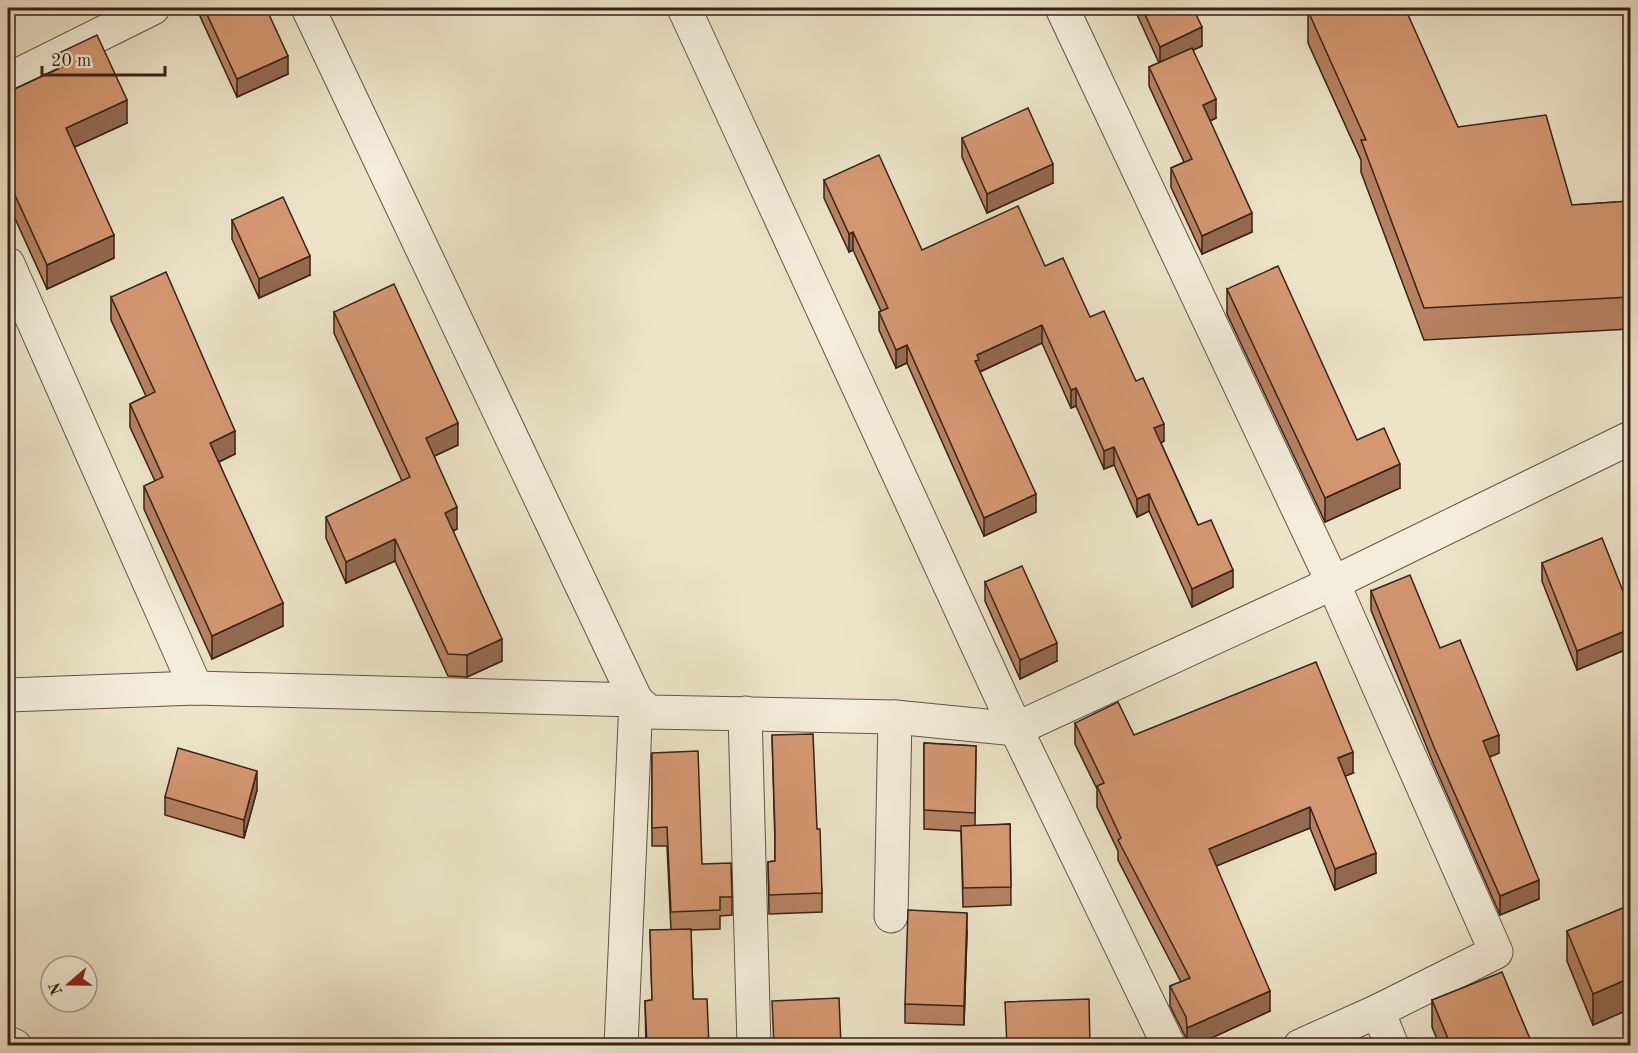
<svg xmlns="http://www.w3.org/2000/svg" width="1638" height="1053" viewBox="0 0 1638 1053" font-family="'Old Standard TT',serif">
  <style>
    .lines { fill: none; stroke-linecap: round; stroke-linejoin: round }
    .street-casing { stroke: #655244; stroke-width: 35 }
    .street { stroke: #f3eddb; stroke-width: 33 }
    .wall { fill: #b68262; stroke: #382118; stroke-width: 1.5 }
    .shaded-wall { fill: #946a50; stroke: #382118; stroke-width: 1.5 }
    .building { fill: #d49772; stroke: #382118; stroke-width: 1.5 }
  </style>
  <rect width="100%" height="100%" fill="#ece3c8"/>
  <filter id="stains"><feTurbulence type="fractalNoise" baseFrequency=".00333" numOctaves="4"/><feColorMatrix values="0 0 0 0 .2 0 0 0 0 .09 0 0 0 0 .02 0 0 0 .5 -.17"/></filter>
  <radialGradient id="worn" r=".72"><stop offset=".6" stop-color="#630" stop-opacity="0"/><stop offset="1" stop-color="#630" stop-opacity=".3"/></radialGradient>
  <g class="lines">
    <defs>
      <g id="street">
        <polyline points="308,8 636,700 621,1046"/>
        <polyline points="684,8 1016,729 1169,1046"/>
        <polyline points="1062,8 1333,583 1496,952 1378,1011 1300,1046"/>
        <polyline points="8,80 153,8"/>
        <polyline points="8,264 196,688"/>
        <polyline points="8,695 196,688 636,700 649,712 895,717 1016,729 1333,583 1630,438"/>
        <polyline points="745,713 754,1046"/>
        <polyline points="891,916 895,717"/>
        <polyline points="1378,1011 1392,1046"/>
        <polyline points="8,1043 15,1046"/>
      </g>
    </defs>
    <use href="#street" class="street-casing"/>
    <use href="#street" class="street"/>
  </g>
  <g class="wall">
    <polygon points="199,8 266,8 288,74 237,97 199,14"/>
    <polygon points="1134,8 1193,8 1202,46 1193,50 1216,118 1210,121 1252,232 1202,254 1171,187 1171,168 1184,162 1149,86 1149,67 1159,63"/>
    <polygon points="1308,11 1458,127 1572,205 1630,201 1630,329 1424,340 1361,172 1361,160 1308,43"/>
    <polygon points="59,53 127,123 74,147 114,258 47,289 8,203 8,92 59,68"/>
    <polygon points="962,138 1053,183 987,213 962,157"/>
    <polygon points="824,180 922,250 1045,266 1090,317 1164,441 1161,443 1198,525 1233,587 1192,607 1149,511 1137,517 1114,465 1104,469 1076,406 1071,408 1042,343 980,372 1036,512 984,536 907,363 896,368 879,330 879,312 881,311 853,250 849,252 824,198"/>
    <polygon points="232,220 310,275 259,298 232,239"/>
    <polygon points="1227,289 1357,440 1400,488 1325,522 1227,314"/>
    <polygon points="111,297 235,454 219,462 283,626 212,659 144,509 144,486 155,481 130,427 130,404 146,396 111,320"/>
    <polygon points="334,312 458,445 434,456 457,529 453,531 502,661 467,677 448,676 395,561 346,583 326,538 326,517 402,481 334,333"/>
    <polygon points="1542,563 1630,609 1630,648 1577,670 1542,581"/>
    <polygon points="985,582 1057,661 1020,679 985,601"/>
    <polygon points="1371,591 1499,753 1489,757 1539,899 1500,915 1434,765 1371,610"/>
    <polygon points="1075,723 1134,735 1353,773 1345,776 1376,873 1335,890 1310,828 1216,866 1270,1011 1194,1046 1187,1046 1186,1038 1170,1006 1170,986 1181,982 1118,860 1118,851 1097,807 1097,789 1075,744"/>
    <polygon points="772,735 817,829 822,893 822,912 769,914 768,862 775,861 775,844"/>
    <polygon points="924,743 976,746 975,826 1010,824 1011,905 963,907 961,831 924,829"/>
    <polygon points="652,753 702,864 732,897 732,915 720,916 720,929 691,930 693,999 709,1046 646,1046 645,1001 652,1000 650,930 671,930 667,846 652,846"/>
    <polygon points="257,790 244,838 165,815 165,797"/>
    <polygon points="1630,905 1630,1009 1593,1025 1567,961 1567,931"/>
    <polygon points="967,932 964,1025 905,1023 905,1004"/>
    <polygon points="1432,1000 1533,1046 1440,1046 1432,1027"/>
  </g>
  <g class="shaded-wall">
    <polygon points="1085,8 1095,8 1085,12"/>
    <polygon points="1202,27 1202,46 1160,65 1160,47"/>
    <polygon points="288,56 288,74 237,97 237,79"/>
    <polygon points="1216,99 1216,118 1203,124 1203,105"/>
    <polygon points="127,100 127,123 66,151 66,128"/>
    <polygon points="1053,164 1053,183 987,213 987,194"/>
    <polygon points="1252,213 1252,232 1202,254 1202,236"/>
    <polygon points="853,232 853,250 849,252 849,234"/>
    <polygon points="114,235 114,258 47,289 47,265"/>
    <polygon points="310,256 310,275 259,298 259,279"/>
    <polygon points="1042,325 1042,343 979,372 975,361 977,355"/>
    <polygon points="907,345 907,363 896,368 896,350"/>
    <polygon points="1076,388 1076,406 1071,408 1071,390"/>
    <polygon points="458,423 458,445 426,460 426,438"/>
    <polygon points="1164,424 1164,441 1154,446 1154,428"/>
    <polygon points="235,431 235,454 210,466 210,443"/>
    <polygon points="1114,447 1114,465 1104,469 1104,451"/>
    <polygon points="1400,464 1400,488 1325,522 1325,498"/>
    <polygon points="1036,494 1036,512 984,536 984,518"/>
    <polygon points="1149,494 1149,511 1137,517 1137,499"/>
    <polygon points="457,507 457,529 445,534 445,513"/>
    <polygon points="395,539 395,561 346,583 346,562"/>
    <polygon points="1233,570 1233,587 1192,607 1192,589"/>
    <polygon points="283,603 283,626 212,659 212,636"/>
    <polygon points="1630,629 1630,648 1577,670 1577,651"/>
    <polygon points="502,639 502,661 467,677 467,655"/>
    <polygon points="1057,643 1057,661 1020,679 1020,660"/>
    <polygon points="1499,735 1499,753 1483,760 1483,741"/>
    <polygon points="1353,752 1353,773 1338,779 1338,758"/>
    <polygon points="257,771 257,790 244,838 244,820"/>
    <polygon points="1310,807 1310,828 1209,869 1209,849"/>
    <polygon points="1376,853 1376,873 1335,890 1335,869"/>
    <polygon points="1539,880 1539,899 1500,915 1500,896"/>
    <polygon points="967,913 967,932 964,1025 964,1006"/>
    <polygon points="1630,978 1630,1009 1593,1025 1593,994"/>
    <polygon points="1270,991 1270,1011 1194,1046 1187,1046 1187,1028"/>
  </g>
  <g class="building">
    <polygon points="204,8 266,8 288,56 237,79"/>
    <polygon points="1142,8 1193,8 1202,27 1160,47"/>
    <polygon points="1315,8 1405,8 1458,127 1546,115 1572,205 1630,201 1630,297 1424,308 1361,140 1366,140 1308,11"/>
    <polygon points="97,35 127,100 66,128 114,235 47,265 8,180 8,92 65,66 59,53"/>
    <polygon points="1192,48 1216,99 1203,105 1252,213 1202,236 1171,168 1192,159 1149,67"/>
    <polygon points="1028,108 1053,164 987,194 962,138"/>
    <polygon points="879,155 922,250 1018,206 1045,266 1063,258 1090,317 1104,311 1136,381 1143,378 1164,424 1154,428 1198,525 1211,520 1233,570 1192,589 1149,494 1137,499 1114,447 1104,451 1076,388 1071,390 1042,325 977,355 979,360 975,361 1036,494 984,518 907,345 896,350 879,312 888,308 853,232 849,234 824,180"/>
    <polygon points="283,197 310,256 259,279 232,220"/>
    <polygon points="1278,266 1357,440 1384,428 1400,464 1325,498 1227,289"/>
    <polygon points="166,272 235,431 210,443 283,603 212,636 144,486 163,477 130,404 155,392 111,297"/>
    <polygon points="394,284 458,423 426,438 457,507 445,513 502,639 467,655 448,654 395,539 346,562 326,517 410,477 334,312"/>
    <polygon points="1602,538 1630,609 1630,629 1577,651 1542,563"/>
    <polygon points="1022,566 1057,643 1020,660 985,582"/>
    <polygon points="1410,575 1440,648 1460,640 1499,735 1483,741 1539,880 1500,896 1434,747 1371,591"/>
    <polygon points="1316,662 1353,752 1338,758 1376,853 1335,869 1310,807 1209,849 1270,991 1187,1028 1186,1017 1170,986 1190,978 1118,840 1121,838 1097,786 1104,783 1075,723 1118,702 1134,735"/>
    <polygon points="813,734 817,829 820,829 822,893 769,895 768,862 775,861 775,831 772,735"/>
    <polygon points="924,743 976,746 975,813 924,810"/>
    <polygon points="178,748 257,771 244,820 165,797"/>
    <polygon points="698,751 702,864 731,863 732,897 720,897 720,910 671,912 667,827 652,828 652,753"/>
    <polygon points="1010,824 1011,887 963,888 961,826"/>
    <polygon points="1630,905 1630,978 1593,994 1567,931"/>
    <polygon points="908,910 967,913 964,1006 905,1004"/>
    <polygon points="691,929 693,999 707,999 709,1046 647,1046 645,1001 652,1000 650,930"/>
    <polygon points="1502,972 1533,1046 1451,1046 1432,1000"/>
    <polygon points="839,998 841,1046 774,1046 772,1001"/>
    <polygon points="1089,999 1090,1046 1007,1046 1005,1002"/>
  </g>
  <rect width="1638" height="1053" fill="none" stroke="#ece3c8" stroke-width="30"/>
  <rect x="9" y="9" width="1620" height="1035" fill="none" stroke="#382118" stroke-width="3"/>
  <rect x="15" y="15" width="1608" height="1023" fill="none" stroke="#382118" stroke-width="1.5"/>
  <g transform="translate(69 984) rotate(250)"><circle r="28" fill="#f3eddb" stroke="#a89b8d" stroke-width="1.5"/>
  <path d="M0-4.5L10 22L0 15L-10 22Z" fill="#8f2418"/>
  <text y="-9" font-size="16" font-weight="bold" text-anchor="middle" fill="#382118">N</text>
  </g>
  <path d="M42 66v9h123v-9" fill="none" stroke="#382118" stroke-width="3"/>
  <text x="51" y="66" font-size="18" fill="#382118" stroke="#f3eddb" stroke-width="4.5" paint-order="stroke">20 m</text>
  <rect width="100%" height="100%" filter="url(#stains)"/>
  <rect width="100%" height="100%" fill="url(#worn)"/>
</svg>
